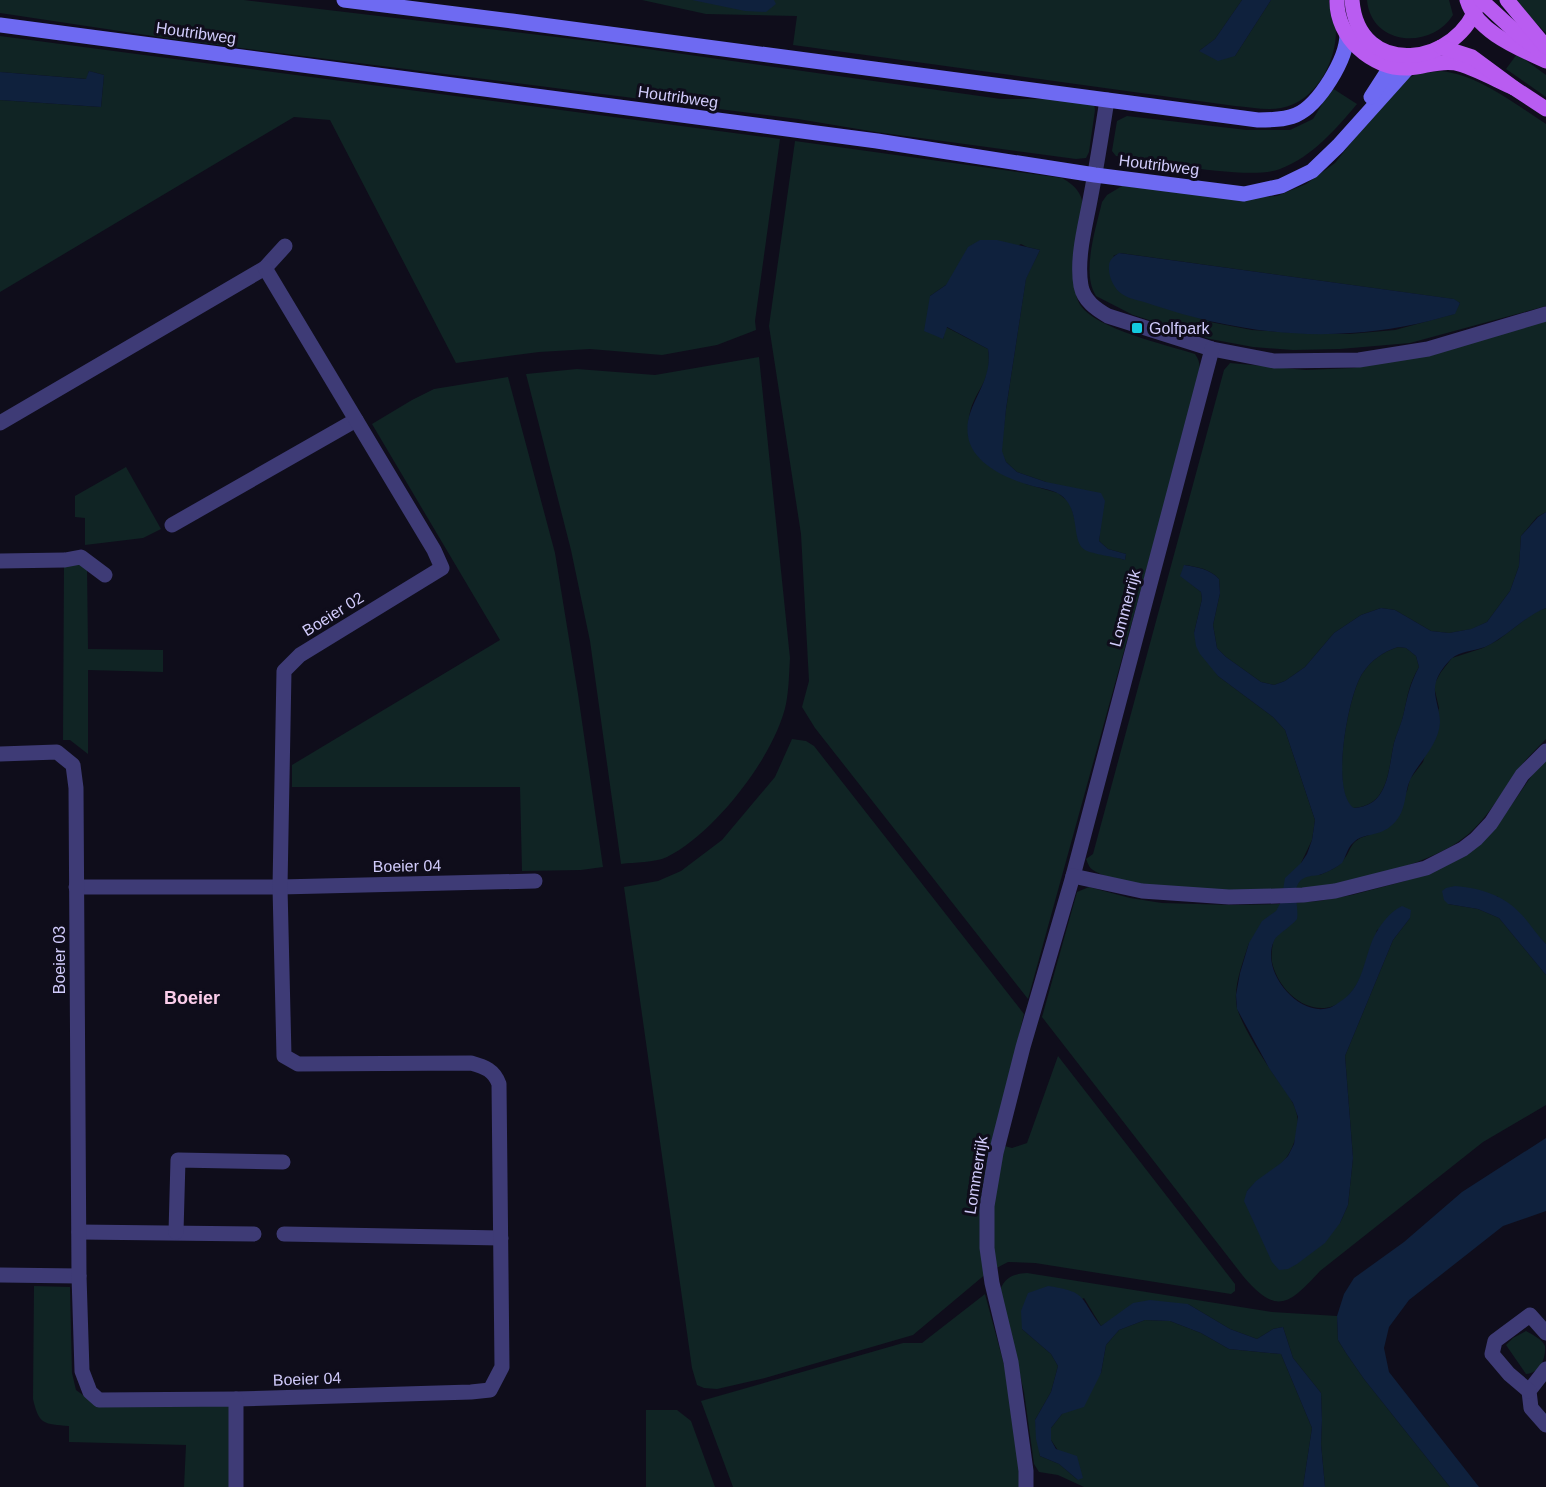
<svg xmlns="http://www.w3.org/2000/svg" width="1546" height="1487" viewBox="0 0 1546 1487" font-family="Helvetica,sans-serif">
  <style>
    .green { fill: #102424; fill-rule: evenodd }
    .water { fill: #0f213d; fill-rule: evenodd }
    .lines { fill: none; stroke-linecap: round; stroke-linejoin: round }
    .minor { stroke: #3e3b76; stroke-width: 15 }
    .tertiary { stroke: #3e3b76; stroke-width: 15 }
    .secondary { stroke: #6e6af2; stroke-width: 15 }
    .primary { stroke: #b95cf1; stroke-width: 15 }
    .poi-dot { fill: #13cadf; stroke: #0f0d1b; stroke-width: 2 }
    .labels { text-anchor: middle; dominant-baseline: central; stroke-width: 6; stroke-linejoin: round; paint-order: stroke }
    .street-label { font-size: 16px; fill: #d1cbfb; stroke: #0f0d1b }
    .poi-label { font-size: 16px; fill: #d1cbfb; stroke: #0f0d1b; text-anchor: start }
    .neighbourhood-label { font-size: 18px; font-weight: bold; fill: #fbcdea; stroke: #0f0d1b }
  </style>
  <rect width="100%" height="100%" fill="#0f0d1b"/>
  <g class="green">
    <polygon points="0,0 244,0 598,42 1001,99 1089,99 1094,103 1095,110 1089,152 1086,158 1076,159 876,132 798,119 186,41 0,13"/>
    <path d="M642,0H1242L1215,39L1199,51L1235,56L1271,0H1329C1330,10 1336,22 1336,31C1336,63 1315,102 1281,108C1267,111 1250,107 1235,106L793,45L797,16L706,14Z"/>
    <path d="M1367,0H1449L1453,15C1431,50 1371,46 1367,0Z"/>
    <polygon points="1516,0 1546,0 1546,33 1523,10"/>
    <polygon points="0,36 780,139 755,321 756,330 717,345 662,355 590,349 539,352 456,363 330,120 294,117 0,292 0,100 101,107 104,75 89,71 87,79 0,72"/>
    <polygon points="1517,54 1546,75 1546,97 1506,69"/>
    <path d="M1441,71C1479,75 1515,104 1546,124V306L1410,343L1340,349L1293,350L1253,347L1210,339L1133,315L1096,296C1081,273 1096,228 1102,202L1107,195L1122,186L1249,198L1277,196L1306,184L1335,163L1386,98L1402,82L1416,74ZM1120,253L1453,299L1460,303L1454,314L1395,330L1349,334L1299,333L1252,330L1210,322L1113,256Z"/>
    <path d="M1332,88L1357,104C1335,130 1312,157 1280,169C1250,181 1152,161 1116,156L1112,151L1117,121L1127,116L1247,130H1290L1313,119Z"/>
    <path d="M795,141L1062,178C1069,182 1075,186 1079,193C1094,216 1062,279 1081,306C1097,329 1167,345 1195,354C1201,362 1200,369 1199,379L1028,999L815,728L802,707L809,681L801,534L769,326ZM1021,244L1027,247L1040,250L1026,278L1006,409L1001,451L1006,462L1017,472L1046,482L1101,522L1099,541L1108,549L1126,554L1125,560L1106,554L1075,520L1070,503L1058,493L1026,484L968,436C968,429 968,420 970,412C976,388 993,380 988,349L946,327L943,339L930,296L946,285Z"/>
    <path d="M1546,320V512L1537,517L1521,536L1519,566L1510,591L1487,622L1472,629L1449,633L1431,631L1395,610L1381,608L1361,615L1334,633L1305,667L1285,681L1274,685L1261,682L1226,657L1217,648L1213,625L1220,593L1219,579C1210,569 1198,567 1185,565L1181,576L1201,592L1202,599L1194,633L1218,676L1273,717L1285,730L1315,820L1312,840L1301,863L1320,875C1326,872 1337,868 1342,862C1353,849 1348,841 1369,835L1407,791L1410,779L1423,762L1439,708L1435,691V683L1441,672L1452,658L1483,648L1498,640L1535,612L1546,608V739C1539,746 1531,754 1524,762C1502,789 1488,822 1458,842C1422,866 1357,881 1315,888C1272,894 1128,893 1093,870C1089,868 1088,863 1086,859L1093,854L1224,370L1230,363L1306,370L1353,368Z"/>
    <path d="M759,357L790,658C789,673 789,689 786,704C775,756 714,834 667,857C654,863 635,862 621,864L590,641L571,550L526,374L577,369L655,375Z"/>
    <polygon points="508,377 555,553 578,694 603,867 581,870 522,871 520,787 292,787 292,765 500,640 372,424 412,400 434,389"/>
    <polygon points="126,467 161,529 143,538 85,545 85,518 75,517 75,496"/>
    <polygon points="64,565 87,565 88,649 163,650 163,672 88,670 88,754 70,740 63,740"/>
    <path d="M1398,647L1406,648L1416,656L1419,667C1409,684 1408,694 1404,712C1402,723 1397,733 1394,743C1388,770 1389,806 1353,808C1330,792 1348,696 1362,674C1371,660 1383,652 1398,647Z"/>
    <polygon points="792,739 806,741 814,746 1024,1014 993,1143 1012,1148 1027,1143 1058,1056 1235,1284 1235,1291 1231,1294 1035,1263 1008,1262 987,1273 913,1335 765,1378 717,1389 704,1388 697,1385 692,1368 624,887 658,881 681,871 722,840 775,777"/>
    <path d="M1546,760V944L1497,896L1448,904L1478,909L1499,918L1546,975V1105L1483,1142L1320,1271C1288,1306 1276,1315 1243,1276L1042,1017L1077,892L1089,887L1130,898L1162,903L1231,905L1279,904L1319,901L1352,895L1405,881L1451,862L1503,817L1535,771ZM1410,918L1393,940L1345,1056L1353,1158L1348,1205L1340,1223L1247,1191C1259,1177 1279,1170 1288,1155C1295,1144 1300,1127 1297,1115C1294,1100 1283,1088 1274,1075C1262,1057 1245,1031 1238,1011C1231,991 1243,962 1249,943L1274,939C1272,947 1271,954 1272,962C1279,995 1318,1025 1347,997C1364,980 1370,952 1377,930Z"/>
    <path d="M1027,1273L1272,1312L1337,1316L1338,1340L1346,1353L1364,1379L1450,1487H1325L1321,1444L1322,1420L1321,1393L1293,1358L1283,1327L1273,1329L1257,1339L1230,1329L1188,1304L1117,1316L1101,1326L1084,1298L1022,1329L1051,1354L1058,1366L1051,1392L1035,1420L1040,1456L1059,1464L1078,1480L1051,1440V1428L1062,1414L1101,1373L1106,1345L1119,1330L1145,1320L1170,1321L1201,1333L1229,1349L1281,1354L1312,1428L1303,1487H1084L1058,1475L1039,1472L1034,1464L1024,1392L1000,1290C1005,1277 1013,1274 1027,1273Z"/>
    <path d="M34,1286L70,1287L72,1373L76,1390L95,1404L231,1405L229,1487H184L186,1445L69,1442V1426C44,1424 39,1425 33,1399Z"/>
    <polygon points="985,1294 1013,1398 1021,1487 733,1487 701,1401 903,1343 922,1343"/>
    <path d="M1526,1331C1533,1335 1542,1339 1545,1346C1546,1360 1539,1373 1526,1374L1506,1345L1513,1338Z"/>
    <polygon points="646,1410 677,1410 691,1421 715,1487 646,1487"/>
  </g>
  <g class="water">
    <polygon points="692,0 774,0 776,4 766,12 745,11"/>
    <polygon points="1242,0 1271,0 1235,56 1218,61 1199,51 1215,39"/>
    <polygon points="89,71 104,75 101,107 0,100 0,72 86,79"/>
    <path d="M980,240H997L1040,250L1026,279L1006,409L1002,451L1006,462L1017,472L1046,482L1101,493L1105,501L1099,541L1108,549L1126,554L1125,560C1116,557 1092,554 1085,550C1070,541 1082,508 1059,494C1051,489 1038,488 1029,485C1005,478 972,463 968,436C963,405 994,384 988,349L947,327L943,339L924,331L930,296L946,285L968,247Z"/>
    <path d="M1119,253L1454,299L1460,303L1455,314C1420,324 1387,331 1351,333C1284,338 1216,326 1153,305C1144,301 1130,300 1122,294C1114,289 1108,276 1109,266C1109,260 1114,256 1119,253Z"/>
    <path d="M1546,512V608C1523,617 1507,637 1485,647C1474,651 1460,651 1451,659C1445,665 1438,674 1436,682C1432,694 1440,709 1440,722C1439,744 1420,761 1411,778C1404,792 1407,808 1396,821C1381,839 1364,831 1353,843C1347,848 1346,857 1342,863C1337,867 1328,872 1322,874C1314,877 1304,874 1298,884C1293,892 1299,909 1297,919C1292,926 1276,935 1274,941C1260,971 1298,1017 1329,1008C1333,1007 1338,1003 1341,1001C1367,984 1363,951 1379,928C1385,919 1392,911 1402,906L1411,910L1410,918L1393,940L1345,1056L1353,1158L1348,1205L1340,1223L1325,1243L1297,1264L1288,1269L1279,1270L1272,1262L1244,1201L1247,1191L1256,1181L1281,1163L1288,1156L1294,1144L1298,1117L1293,1103L1269,1068L1237,1009L1236,995L1240,973L1249,943L1262,921L1276,911L1281,902L1285,878L1301,863L1307,854L1312,840L1315,820L1285,730L1273,717L1218,676L1200,654L1196,646L1194,633L1202,599L1201,592L1180,576L1184,565C1197,567 1210,569 1219,579L1220,593L1213,625L1217,648L1226,657L1261,682L1274,685L1285,681L1305,667L1334,633L1361,615L1381,608L1395,610L1431,631L1449,633L1471,629L1487,622L1510,591L1519,566L1521,536L1538,517ZM1398,647L1406,648L1416,656L1419,667C1410,684 1408,694 1404,712C1402,722 1397,733 1394,743C1388,770 1389,806 1354,808C1330,792 1348,696 1362,674C1371,660 1383,652 1398,647Z"/>
    <path d="M1455,886C1480,888 1504,895 1522,915C1530,924 1537,935 1546,944V975L1499,918L1478,909L1448,904L1444,900L1442,891L1446,888Z"/>
    <polygon points="1546,1138 1546,1211 1503,1226 1409,1300 1389,1327 1384,1348 1389,1372 1479,1487 1450,1487 1364,1379 1346,1353 1338,1340 1337,1316 1344,1294 1354,1278 1404,1242 1462,1192"/>
    <path d="M1048,1286C1088,1292 1079,1297 1101,1326L1133,1303L1150,1300L1188,1304L1230,1329L1257,1339L1273,1329L1283,1327L1293,1358L1321,1393L1322,1420L1321,1444L1325,1487H1303L1312,1428L1281,1354L1229,1349L1201,1333L1170,1321L1145,1320L1119,1330L1106,1345L1101,1373L1084,1407L1062,1414L1051,1428V1440L1056,1449L1077,1456L1083,1478L1078,1480L1059,1464L1040,1456L1036,1439L1035,1420L1051,1392L1058,1366L1051,1354L1022,1329L1021,1311L1028,1293Z"/>
  </g>
  <g class="lines">
    <g class="minor">
      <path d="M1107,100C1102,132 1097,164 1091,195C1086,224 1076,257 1081,286C1084,301 1096,309 1108,316L1212,349L1274,361L1359,360L1428,349L1546,314"/>
      <polyline points="0,423 265,268 285,246"/>
      <polyline points="172,525 356,420"/>
      <polyline points="0,561 65,560 81,557 105,575"/>
      <polyline points="1073,876 1212,349"/>
      <polyline points="76,887 280,887 535,881"/>
      <polyline points="79,1232 254,1234"/>
      <polyline points="176,1232 178,1160 283,1162"/>
      <polyline points="284,1234 501,1238"/>
      <polyline points="0,1275 79,1276"/>
      <polyline points="1546,1369 1529,1391 1531,1408 1546,1425"/>
      <polyline points="1529,1391 1509,1374 1492,1354 1495,1341 1530,1315 1546,1333"/>
      <path d="M236,1399L471,1392L490,1390L502,1367L499,1084C494,1070 485,1067 471,1063L298,1064L284,1056L280,887L284,671L300,655L442,568L434,550L265,268"/>
      <polyline points="1026,1487 1026,1471 1011,1362 992,1283 987,1248 987,1206 996,1153 1023,1047 1073,876 1142,891 1229,897 1276,896 1303,895 1335,891 1426,868 1463,849 1476,839 1491,823 1522,775 1546,751"/>
    </g>
    <polyline class="tertiary" points="0,754 57,752 73,765 76,788 79,1276 82,1371 90,1392 99,1400 236,1399 236,1487"/>
    <g class="secondary">
      <path d="M344,0L512,21L1258,120C1270,120 1284,120 1296,115C1319,105 1347,59 1347,34"/>
      <polyline points="0,25 877,141 1095,175 1244,194 1281,186 1312,171 1338,146 1408,68"/>
      <polyline points="1371,97 1391,66"/>
    </g>
    <g class="primary">
      <path d="M1337,0C1336,37 1372,70 1409,68C1424,67 1440,60 1455,63C1471,66 1498,81 1514,88"/>
      <path d="M1352,0C1358,80 1460,68 1479,0"/>
      <path d="M1467,0C1477,32 1518,48 1546,61"/>
      <polyline points="1481,0 1520,36 1539,50"/>
      <polyline points="1507,0 1546,47"/>
      <polyline points="1441,47 1472,57 1514,88 1546,109"/>
    </g>
  </g>
  <rect class="poi-dot" x="1131" y="322" width="12" height="12" rx="3"/>
  <g class="labels">
    <g class="street-label">
      <text transform="translate(196 33) rotate(8)">Houtribweg</text>
      <text transform="translate(678 97) rotate(8)">Houtribweg</text>
      <text transform="translate(1159 165) rotate(7)">Houtribweg</text>
      <text transform="translate(1125 608) rotate(-75)">Lommerrijk</text>
      <text transform="translate(333 614) rotate(-32)">Boeier 02</text>
      <text transform="translate(407 866) rotate(-1)">Boeier 04</text>
      <text transform="translate(59 960) rotate(-90)">Boeier 03</text>
      <text transform="translate(976 1175) rotate(-81)">Lommerrijk</text>
      <text transform="translate(307 1379) rotate(-2)">Boeier 04</text>
    </g>
    <g class="poi-label">
      <text x="1149" y="328">Golfpark</text>
    </g>
    <g class="neighbourhood-label">
      <text x="192" y="998">Boeier</text>
    </g>
  </g>
</svg>
